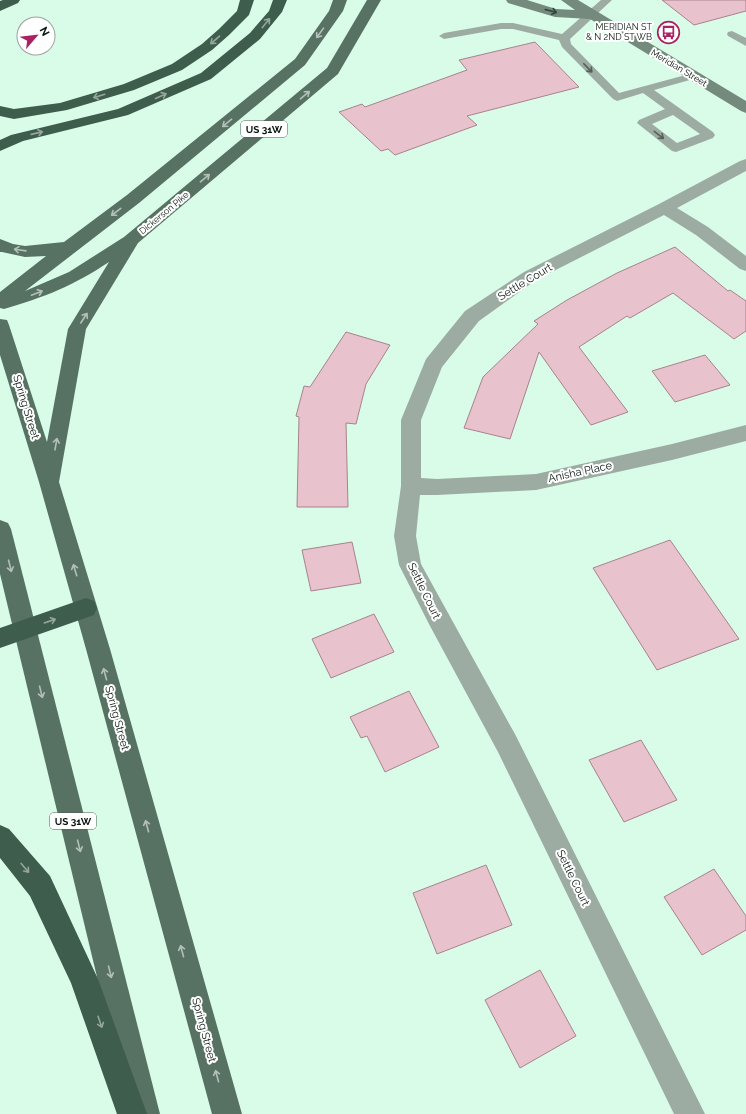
<svg xmlns="http://www.w3.org/2000/svg" width="746" height="1114" viewBox="0 0 746 1114" font-family="Raleway,sans-serif">
  <style>
    .building { fill: #e8c2cd; stroke: #a7838e }
    .lines { fill: none; stroke-linecap: round; stroke-linejoin: round }
    .lane { fill: #9daca3; fill-rule: evenodd }
    .street { fill: #9daca3; fill-rule: evenodd }
    .secondary { fill: #748a7d; fill-rule: evenodd }
    .primary { fill: #577263; fill-rule: evenodd }
    .highway { fill: #3e5d4c; fill-rule: evenodd }
    .oneway { stroke: #34443b }
    .oneway2 { stroke: #95a69d }
    .oneway3 { stroke: #b3c0b9 }
    .oneway4 { stroke: #536159 }
    .labels { text-anchor: middle; dominant-baseline: central; stroke-width: 4; stroke-linejoin: round; paint-order: stroke }
    .far-poi-label { font-size: 9px; fill: #09160f; stroke: #fff; text-anchor: end }
    .far-street-label { font-size: 9px; fill: #09160f; stroke: #fff }
    .shield { fill: #fff; stroke: #535c57; stroke-width: 1 }
    .shield-label { font-size: 10px; font-weight: bold; fill: #09160f }
    .street-label { font-size: 11px; fill: #09160f; stroke: #fff }
  </style>
  <rect width="100%" height="100%" fill="#d9fce8"/>
  <g class="building">
    <polygon points="662,0 746,0 746,11 694,25"/>
    <polygon points="535,42 579,87 467,116 477,125 395,155 388,149 381,151 339,112 362,104 365,107 467,70 459,60"/>
    <polygon points="675,247 728,291 730,290 746,301 746,331 734,339 673,293 630,318 627,316 579,347 628,412 591,425 539,352 510,439 464,428 483,377 538,324 534,321 567,300 617,273"/>
    <polygon points="346,332 390,345 366,384 356,424 346,423 348,507 297,507 299,417 296,416 304,386 310,387"/>
    <polygon points="705,355 730,385 675,402 652,371"/>
    <polygon points="670,540 739,639 657,670 593,568"/>
    <polygon points="352,542 361,583 311,591 302,550"/>
    <polygon points="374,614 394,652 331,678 312,639"/>
    <polygon points="409,691 439,747 385,772 367,736 361,738 350,717"/>
    <polygon points="641,740 677,800 624,822 589,760"/>
    <polygon points="486,865 512,925 437,954 413,893"/>
    <polygon points="714,869 746,916 746,930 702,955 664,897"/>
    <polygon points="540,970 576,1036 520,1068 485,1000"/>
  </g>
  <g class="lines">
    <g class="lane">
      <path d="M601,0H612L570,39L571,44L619,93L693,73L697,74L699,76L697,78L654,90L713,132L715,135L713,138L676,152L672,151L637,123L639,120L665,109L643,93L617,101L613,99L562,47L559,40L513,29H501L444,39L439,36L444,33L501,23H513L562,34ZM673,115L700,134L677,143L652,124Z"/>
      <polygon points="732,31 746,38 746,46 728,36 727,34 728,32"/>
    </g>
    <polygon class="street" points="746,159 746,171 677,208 708,227 746,256 746,271 740,269 696,235 664,215 536,280 479,321 442,367 421,420 421,478 437,479 536,474 672,444 746,425 746,441 672,460 536,490 437,495 420,495 416,536 421,564 516,736 705,1114 674,1114 498,752 430,626 399,565 394,536 401,486 401,420 426,359 465,311 524,272 659,204 740,161"/>
    <polygon class="secondary" points="506,0 527,0 556,9 575,10 561,0 578,0 746,101 746,113 741,111 590,19 555,17 508,3"/>
    <g class="primary">
      <path d="M333,0H347L343,11L305,65L139,203L25,291L69,272L124,237L327,68L367,0H381L338,74L138,243L86,329L59,482L110,649L242,1114H212L86,649L39,482L0,355V319L7,320L9,325L47,442L68,329L109,262C73,286 45,297 4,309L0,308V292L46,256L25,257L2,252H0V239L13,244L25,246L64,242L127,195L295,59L329,11Z"/>
      <polygon points="0,520 8,523 11,529 160,1114 130,1114 0,574"/>
    </g>
    <g class="highway">
      <polygon points="3,0 20,0 18,3 0,11 0,1"/>
      <polygon points="240,0 254,0 249,15 229,35 212,50 182,70 134,90 67,110 14,119 0,116 0,106 14,109 60,103 124,84 172,64 202,44 219,29 237,11"/>
      <polygon points="273,0 287,0 282,12 260,39 211,79 128,115 23,141 0,151 0,140 11,135 118,109 201,73 250,33 269,11"/>
      <polygon points="86,598 94,601 97,608 94,615 0,648 0,628"/>
      <polygon points="0,825 9,829 50,876 98,979 147,1114 117,1114 71,983 30,896 0,858"/>
    </g>
  </g>
  <defs><path id="oneway-shaft" d="M-6 0H5M1.5-3L5.5 0L1.5 3" fill="none" stroke-width="1.6" stroke-linecap="round" stroke-linejoin="round"/></defs>
  <use class="oneway" href="#oneway-shaft" transform="translate(551 11) rotate(15)"/>
  <g class="oneway2">
    <use href="#oneway-shaft" transform="translate(266 23) rotate(-51)"/>
    <use href="#oneway-shaft" transform="translate(215 40) rotate(139)"/>
    <use href="#oneway-shaft" transform="translate(99 96) rotate(163)"/>
    <use href="#oneway-shaft" transform="translate(161 96) rotate(-24)"/>
    <use href="#oneway-shaft" transform="translate(37 133) rotate(-13)"/>
    <use href="#oneway-shaft" transform="translate(50 621) rotate(-19)"/>
    <use href="#oneway-shaft" transform="translate(25 868) rotate(50)"/>
    <use href="#oneway-shaft" transform="translate(100 1022) rotate(71)"/>
  </g>
  <g class="oneway3">
    <use href="#oneway-shaft" transform="translate(320 33) rotate(126)"/>
    <use href="#oneway-shaft" transform="translate(305 95) rotate(-40)"/>
    <use href="#oneway-shaft" transform="translate(227 123) rotate(141)"/>
    <use href="#oneway-shaft" transform="translate(205 178) rotate(-40)"/>
    <use href="#oneway-shaft" transform="translate(116 212) rotate(143)"/>
    <use href="#oneway-shaft" transform="translate(20 250) rotate(-172)"/>
    <use href="#oneway-shaft" transform="translate(37 293) rotate(-21)"/>
    <use href="#oneway-shaft" transform="translate(84 318) rotate(-57)"/>
    <use href="#oneway-shaft" transform="translate(56 444) rotate(-80)"/>
    <use href="#oneway-shaft" transform="translate(10 566) rotate(76)"/>
    <use href="#oneway-shaft" transform="translate(75 570) rotate(-107)"/>
    <use href="#oneway-shaft" transform="translate(105 674) rotate(-105)"/>
    <use href="#oneway-shaft" transform="translate(41 692) rotate(76)"/>
    <use href="#oneway-shaft" transform="translate(147 826) rotate(-105)"/>
    <use href="#oneway-shaft" transform="translate(79 846) rotate(76)"/>
    <use href="#oneway-shaft" transform="translate(182 951) rotate(-105)"/>
    <use href="#oneway-shaft" transform="translate(110 972) rotate(76)"/>
    <use href="#oneway-shaft" transform="translate(217 1076) rotate(-105)"/>
  </g>
  <g class="oneway4">
    <use href="#oneway-shaft" transform="translate(588 68) rotate(46)"/>
    <use href="#oneway-shaft" transform="translate(659 135) rotate(38)"/>
  </g>
  <defs>
    <symbol id="bus-ring" viewBox="-11 -11 22 22"><circle r="9.5" fill="#fff" stroke="#ab2061" stroke-width="1.5"/><path d="M-5-6H5V4H4V6H2V4H-2V6H-4V4H-5ZM-3.5-4V0h7V-4ZM-3.5 1.2v1.5H-2V1.2ZM2 1.2v1.5H3.5V1.2Z" fill="#ab2061"/></symbol>
  </defs>
  <g fill-rule="evenodd">
    <use href="#bus-ring" x="656" y="20" width="25" height="25"/>
  </g>
  <g class="labels">
    <g class="far-poi-label">
      <text x="652" y="27">MERIDIAN ST<tspan x="652" dy="10">&amp; N 2ND ST WB</tspan></text>
    </g>
    <g class="far-street-label">
      <text transform="translate(679 68) rotate(31)">Meridian Street</text>
      <text transform="translate(164 213) rotate(-40)">Dickerson Pike</text>
    </g>
    <g class="shield">
      <rect x="241" y="121" width="46" height="16" rx="3"/>
      <rect x="50" y="813" width="46" height="16" rx="3"/>
    </g>
    <g class="shield-label">
      <text x="264" y="129">US 31W</text>
      <text x="73" y="821">US 31W</text>
    </g>
    <g class="street-label">
      <text transform="translate(525 282) rotate(-31)">Settle Court</text>
      <text transform="translate(26 407) rotate(73)">Spring Street</text>
      <text transform="translate(580 472) rotate(-12)">Anisha Place</text>
      <text transform="translate(424 591) rotate(64)">Settle Court</text>
      <text transform="translate(117 718) rotate(75)">Spring Street</text>
      <text transform="translate(573 878) rotate(64)">Settle Court</text>
      <text transform="translate(204 1030) rotate(75)">Spring Street</text>
    </g>
  </g>
  <g transform="translate(36 36) rotate(62)"><circle r="19" fill="#ffffff" stroke="#9da29f"/>
  <path d="M0-3L7 15L0 10L-7 15Z" fill="#ab2061"/>
  <text y="-6" font-size="11" font-weight="bold" text-anchor="middle" fill="#09160f">N</text>
  </g>
</svg>
